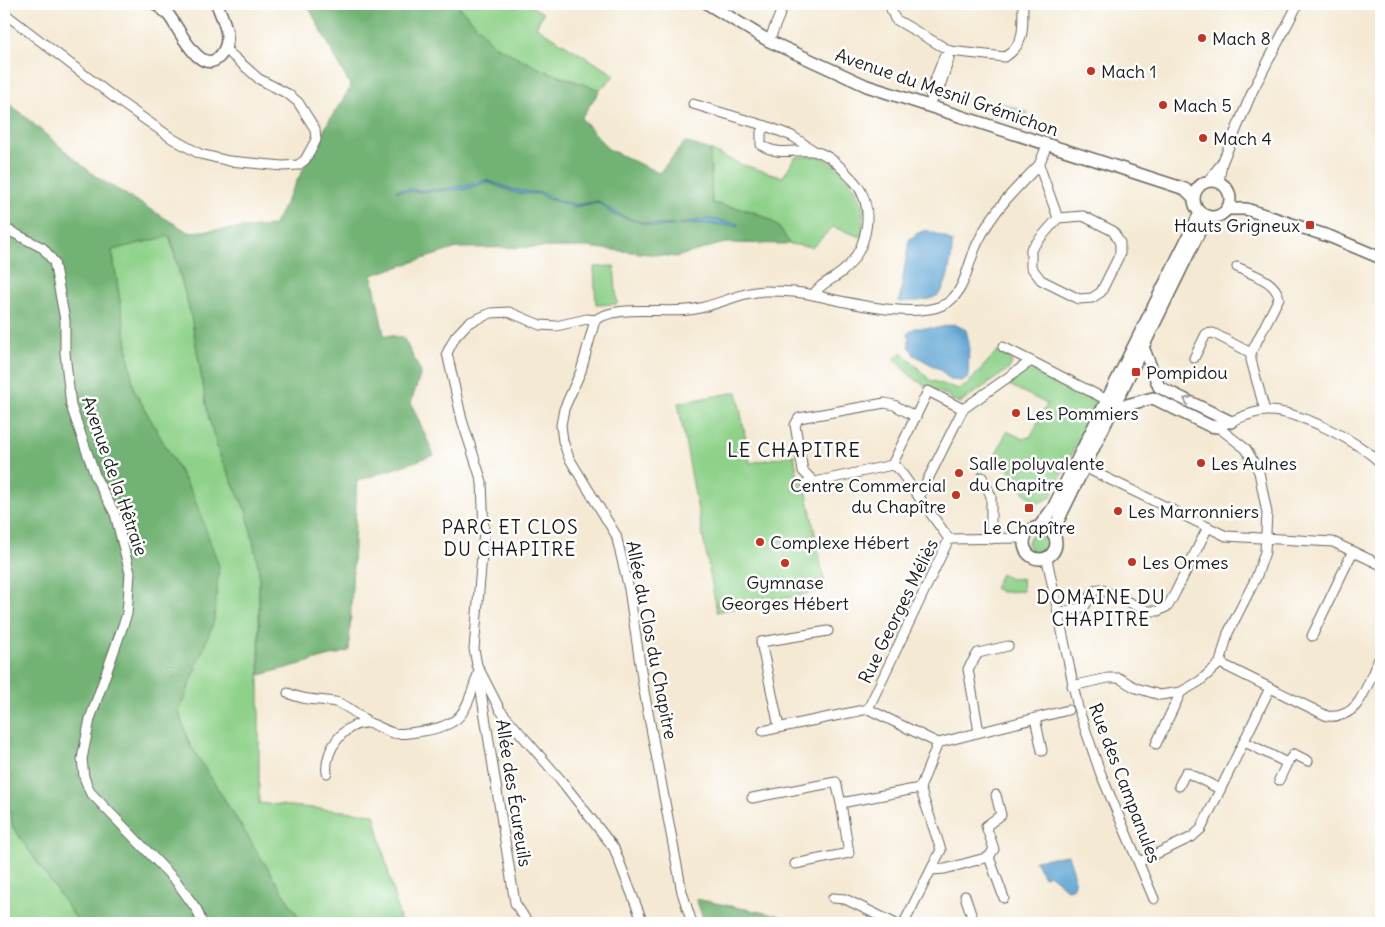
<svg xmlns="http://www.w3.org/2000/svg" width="1385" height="927" viewBox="0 0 1385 927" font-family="Delius,sans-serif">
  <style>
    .green { fill: #8ed189; stroke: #557652 }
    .forest { fill: #72b375; stroke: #476848 }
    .water { fill: #5ba3d2; stroke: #3c6077 }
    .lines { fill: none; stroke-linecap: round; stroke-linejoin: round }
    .minor-casing { stroke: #68645c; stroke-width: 11 }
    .tertiary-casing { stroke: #68645c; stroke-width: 14 }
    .minor { stroke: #fff; stroke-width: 9 }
    .tertiary { stroke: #fff; stroke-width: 11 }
    .oneway { stroke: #999 }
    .poi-dot { fill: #c8321e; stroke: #fff; stroke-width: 2 }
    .labels { text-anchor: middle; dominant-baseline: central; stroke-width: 5; stroke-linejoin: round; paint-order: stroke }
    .poi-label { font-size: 18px; fill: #1c1c1c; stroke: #fff; text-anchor: start }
    .street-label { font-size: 18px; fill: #1c1c1c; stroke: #fff }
    .neighbourhood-label { font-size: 19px; letter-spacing: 1px; fill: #1c1c1c; stroke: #fff }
    .quarter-label { font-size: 20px; letter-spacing: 1px; fill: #1c1c1c; stroke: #fff }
  </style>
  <rect width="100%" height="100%" fill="#fff"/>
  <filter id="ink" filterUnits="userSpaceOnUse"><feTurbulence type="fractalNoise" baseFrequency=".02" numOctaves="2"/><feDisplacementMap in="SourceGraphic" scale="10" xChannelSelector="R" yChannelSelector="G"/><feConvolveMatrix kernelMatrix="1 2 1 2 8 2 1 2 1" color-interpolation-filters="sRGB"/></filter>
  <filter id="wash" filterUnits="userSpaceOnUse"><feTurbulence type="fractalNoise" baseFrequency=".0096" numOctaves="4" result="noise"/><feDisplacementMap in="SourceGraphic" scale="20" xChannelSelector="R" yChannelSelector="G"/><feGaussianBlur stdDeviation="1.12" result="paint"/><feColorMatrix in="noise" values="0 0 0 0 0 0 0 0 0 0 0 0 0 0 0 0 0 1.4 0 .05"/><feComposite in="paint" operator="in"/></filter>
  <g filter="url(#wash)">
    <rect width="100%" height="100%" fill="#f4e9d3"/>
    <g class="green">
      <polygon points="457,4 510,4 516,8 519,4 527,4 543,13 536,27 615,75 600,90 542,70 494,45"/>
      <polygon points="1003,104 1028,112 1024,124 999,116"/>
      <path d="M710,150L740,164L783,177L795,157C803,157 814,155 822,158C840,165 861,190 863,209C864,218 863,228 861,237L833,227L813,247L789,244C775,210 744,210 712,203Z"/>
      <polygon points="169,235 191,316 208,415 219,454 247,513 259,569 259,803 374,814 401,923 302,923 189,743 179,712 196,670 194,497 134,390 112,250"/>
      <polygon points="614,266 617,304 596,305 594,267"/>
      <path d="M997,351L1010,358L1012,363L1009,369L960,403L950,399L951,397C923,385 915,383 894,359L902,352L930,380L959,389L967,385Z"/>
      <polygon points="1029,370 1035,371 1094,400 1096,405 1050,498 1036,504 1031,498 1024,493 1023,485 1005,467 991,464 1007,431 1023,439 1031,436 1047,404 1009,385"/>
      <polygon points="737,392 750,463 794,455 798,478 807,493 826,590 717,612 678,403"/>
      <circle cx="1040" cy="544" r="12"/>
      <polygon points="1001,574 1010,579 1022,578 1023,591 1001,592 994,588"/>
      <polygon points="4,782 13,827 79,923 4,923"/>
    </g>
    <g class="forest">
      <path d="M307,4H457L494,45L542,70L600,90L581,118L608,149L659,173L685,142L710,150L712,203C744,210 775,211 789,244L724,243L676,257L586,247L457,248L372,275L384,335L403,337L421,372L411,403L434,455L357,481L349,651L260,675L259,569L247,513L219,454L208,415L191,316L170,236L112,250L134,390L194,497L219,566L214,621L179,712L189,743L302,923H79L13,827L4,782V99L95,176L188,232L273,226L330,119L351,87Z"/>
      <polygon points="696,899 780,916 789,923 705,923"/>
    </g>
    <g class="water">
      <path d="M486,180L515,190L543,193L550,198L576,205L598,201C629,225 664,230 699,220C710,217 727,222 738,224L737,226L699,223L656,227L612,214L598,202L575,207L548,199L540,194L516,193L487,182L466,189L425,192L396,191C403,187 412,190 420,190C442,191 464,186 486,180Z"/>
      <path d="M926,230L945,237L952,242C953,254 948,287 938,295C929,302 910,301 899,302L909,240L916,234Z"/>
      <polygon points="954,324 966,330 969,343 968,378 962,381 950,380 939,369 914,355 909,346 908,333 915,328 937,328"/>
      <polygon points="1068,855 1074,873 1074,887 1067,889 1049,874 1044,877 1035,860"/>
    </g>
  </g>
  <g filter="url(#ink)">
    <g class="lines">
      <defs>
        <g id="minor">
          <path d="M889,4L895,19L950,51L1005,57C1027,42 1022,27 1023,4"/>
          <polyline points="4,13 120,102 173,139 200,154 229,161 283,166 298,165 305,160 316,140 315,129 298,102 288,94 259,79 225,49"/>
          <polyline points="769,41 784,4"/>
          <polyline points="933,95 930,93 944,57"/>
          <path d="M693,104L766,126L761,132V145C781,158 800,147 817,152C832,156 843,170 853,180C877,206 868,250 842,272C831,281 822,282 813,295"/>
          <polyline points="929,106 933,95 937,95 949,59 947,56"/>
          <polyline points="766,126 792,136 816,152"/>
          <polyline points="1047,145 1039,165 1058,218 1031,249 1031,267 1041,280 1079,299 1092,298 1101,292 1120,254 1120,243 1113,231 1083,216 1058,218"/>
          <polyline points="1208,181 1222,163 1253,90 1298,4"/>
          <polyline points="1219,182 1222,163"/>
          <polyline points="4,228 43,248 54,262 65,320 65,353 71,406 96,478 115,514 130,573 127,614 90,719 82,759 84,777 90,792 176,881 197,910 202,923"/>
          <path d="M1237,267C1253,275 1275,280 1279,298L1251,353V360L1265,411"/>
          <polyline points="595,320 581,371 564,409 561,425 563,441 569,458 616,535 629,589 644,691 682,892 692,923"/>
          <polyline points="1003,347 1031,361"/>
          <polyline points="1194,358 1206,334 1213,333 1251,353"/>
          <path d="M1225,424C1237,419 1253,411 1266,411C1299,410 1357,441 1381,463"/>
          <polyline points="892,465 928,391 963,409"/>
          <polyline points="1084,467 1226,536 1333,542 1381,565"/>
          <polyline points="982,477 991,496 991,539"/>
          <polyline points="814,482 803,471 795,425 799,418 885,403 894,405 916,417"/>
          <polyline points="806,484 892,465 898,468 949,539"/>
          <polyline points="919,497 963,409 1031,361 1107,400"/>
          <polyline points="1047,559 1078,708 1100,772 1154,899"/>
          <polyline points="1058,613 1084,607 1094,591 1100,589 1148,611 1158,611 1168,606 1175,593 1208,527"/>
          <polyline points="1312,636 1353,551"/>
          <path d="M1220,663L1327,716C1360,720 1366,686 1378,661"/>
          <polyline points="478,673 515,903 528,923"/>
          <polyline points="1072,686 1108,678 1119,678 1136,688 1160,695 1181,692 1200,681 1220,663 1228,633 1256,578 1265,552 1267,513 1259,472 1246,449 1218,427"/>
          <path d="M288,693C304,701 319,699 335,702C348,705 359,716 369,723"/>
          <polyline points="868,709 949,539 1025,538"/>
          <polyline points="1035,718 1042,751"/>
          <polyline points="779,727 761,642 828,631"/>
          <polyline points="763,731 868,709 938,743 1068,710"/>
          <polyline points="979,732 968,669 978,653 1008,646"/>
          <polyline points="1245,742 1287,763 1279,780"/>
          <polyline points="1156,744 1181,692"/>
          <polyline points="1287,763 1294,754 1308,761"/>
          <path d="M327,773C324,751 344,722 368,723C376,724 385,731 393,733C402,735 414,732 423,731C463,725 465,712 477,677"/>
          <polyline points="1179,786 1186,772 1220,789"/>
          <polyline points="996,795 1001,815 986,826 994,849 989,857 1004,898"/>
          <polyline points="752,798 836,782 841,803"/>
          <polyline points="1139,862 1192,837 1201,829 1270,688"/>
          <polyline points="795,864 849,853 841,803 920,788"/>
          <polyline points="931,870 945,869 989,857"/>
          <polyline points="965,896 974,923"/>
          <polyline points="833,898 845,899 894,923"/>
          <path d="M643,923L614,848L560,779L500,710L477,665L474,649L484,532L482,482L462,420L447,353L455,337L468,323L491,313L509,312L540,325L556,326L587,319L595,320C620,303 665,315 695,309C719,305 745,290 769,291C784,291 800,292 814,295C846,302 925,323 951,300C966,287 969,259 978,242C992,212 1016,188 1039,165"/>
          <polyline points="904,923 941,850 920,788 938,743"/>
        </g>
        <g id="tertiary">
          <path d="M156,4C161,8 167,12 170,17C180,30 203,83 223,52C233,37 222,18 217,4"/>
          <polyline points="708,4 769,41 867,86 1185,189 1194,198"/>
          <circle cx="1212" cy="199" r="18"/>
          <polyline points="1227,209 1246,209 1331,237 1381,258"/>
          <polyline points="1140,346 1143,347 1159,387 1231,422"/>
          <polyline points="1111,403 1119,407 1153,398 1210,426 1218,427"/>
          <circle cx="1040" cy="543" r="16"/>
          <polyline points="1039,527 1053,508 1200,213"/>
          <polyline points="1055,535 1055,527 1207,216"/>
        </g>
      </defs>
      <use href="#minor" class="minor-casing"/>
      <use href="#tertiary" class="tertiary-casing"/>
      <use href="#minor" class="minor"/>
      <use href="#tertiary" class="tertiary"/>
    </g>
    <defs><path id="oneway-chevron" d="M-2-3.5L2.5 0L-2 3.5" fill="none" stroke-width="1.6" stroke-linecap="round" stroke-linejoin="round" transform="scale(1.25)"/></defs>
    <use class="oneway" href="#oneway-chevron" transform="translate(1187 400) rotate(-154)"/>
  </g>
  <g class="poi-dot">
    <circle cx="1202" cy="38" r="5"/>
    <circle cx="1091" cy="71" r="5"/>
    <circle cx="1163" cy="105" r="5"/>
    <circle cx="1203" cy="138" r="5"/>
    <rect x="1305" y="220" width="10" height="10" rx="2.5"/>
    <rect x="1131" y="367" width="10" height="10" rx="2.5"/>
    <circle cx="1016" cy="413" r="5"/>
    <circle cx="1201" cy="463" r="5"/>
    <circle cx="959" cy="473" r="5"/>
    <circle cx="956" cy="495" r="5"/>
    <rect x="1024" y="503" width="10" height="10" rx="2.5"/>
    <circle cx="1118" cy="511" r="5"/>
    <circle cx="760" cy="542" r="5"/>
    <circle cx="1132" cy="562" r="5"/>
    <circle cx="785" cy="563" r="5"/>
  </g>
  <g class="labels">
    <g class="poi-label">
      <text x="1212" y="38">Mach 8</text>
      <text x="1101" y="71">Mach 1</text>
      <text x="1173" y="105">Mach 5</text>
      <text x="1213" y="138">Mach 4</text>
      <text x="1300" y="225" text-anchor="end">Hauts Grigneux</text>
      <text x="1146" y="372">Pompidou</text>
      <text x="1026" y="413">Les Pommiers</text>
      <text x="969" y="463">Salle polyvalente<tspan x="969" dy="21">du Chapitre</tspan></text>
      <text x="1211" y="463">Les Aulnes</text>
      <text x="946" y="485" text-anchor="end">Centre Commercial<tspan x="946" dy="21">du Chapître</tspan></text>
      <text x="1128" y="511">Les Marronniers</text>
      <text x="1029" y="527" text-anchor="middle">Le Chapître</text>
      <text x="770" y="542">Complexe Hébert</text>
      <text x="1142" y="562">Les Ormes</text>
      <text x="785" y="582" text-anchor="middle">Gymnase<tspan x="785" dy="21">Georges Hébert</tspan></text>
    </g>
    <g class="street-label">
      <text transform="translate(947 92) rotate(19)">Avenue du Mesnil Grémichon</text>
      <text transform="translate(115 476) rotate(71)">Avenue de la Hêtraie</text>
      <text transform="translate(898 611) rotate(-64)">Rue Georges Méliès</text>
      <text transform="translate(652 640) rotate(79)">Allée du Clos du Chapitre</text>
      <text transform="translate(1125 783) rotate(69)">Rue des Campanules</text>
      <text transform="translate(514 793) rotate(81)">Allée des Écureuils</text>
    </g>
    <g class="neighbourhood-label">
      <text x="510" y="527">PARC ET CLOS<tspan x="510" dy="22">DU CHAPITRE</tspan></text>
      <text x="1101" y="597">DOMAINE DU<tspan x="1101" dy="22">CHAPITRE</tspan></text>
    </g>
    <g class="quarter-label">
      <text x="794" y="449">LE CHAPITRE</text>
    </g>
  </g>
  <rect width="1385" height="927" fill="none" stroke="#fff" stroke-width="20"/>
</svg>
